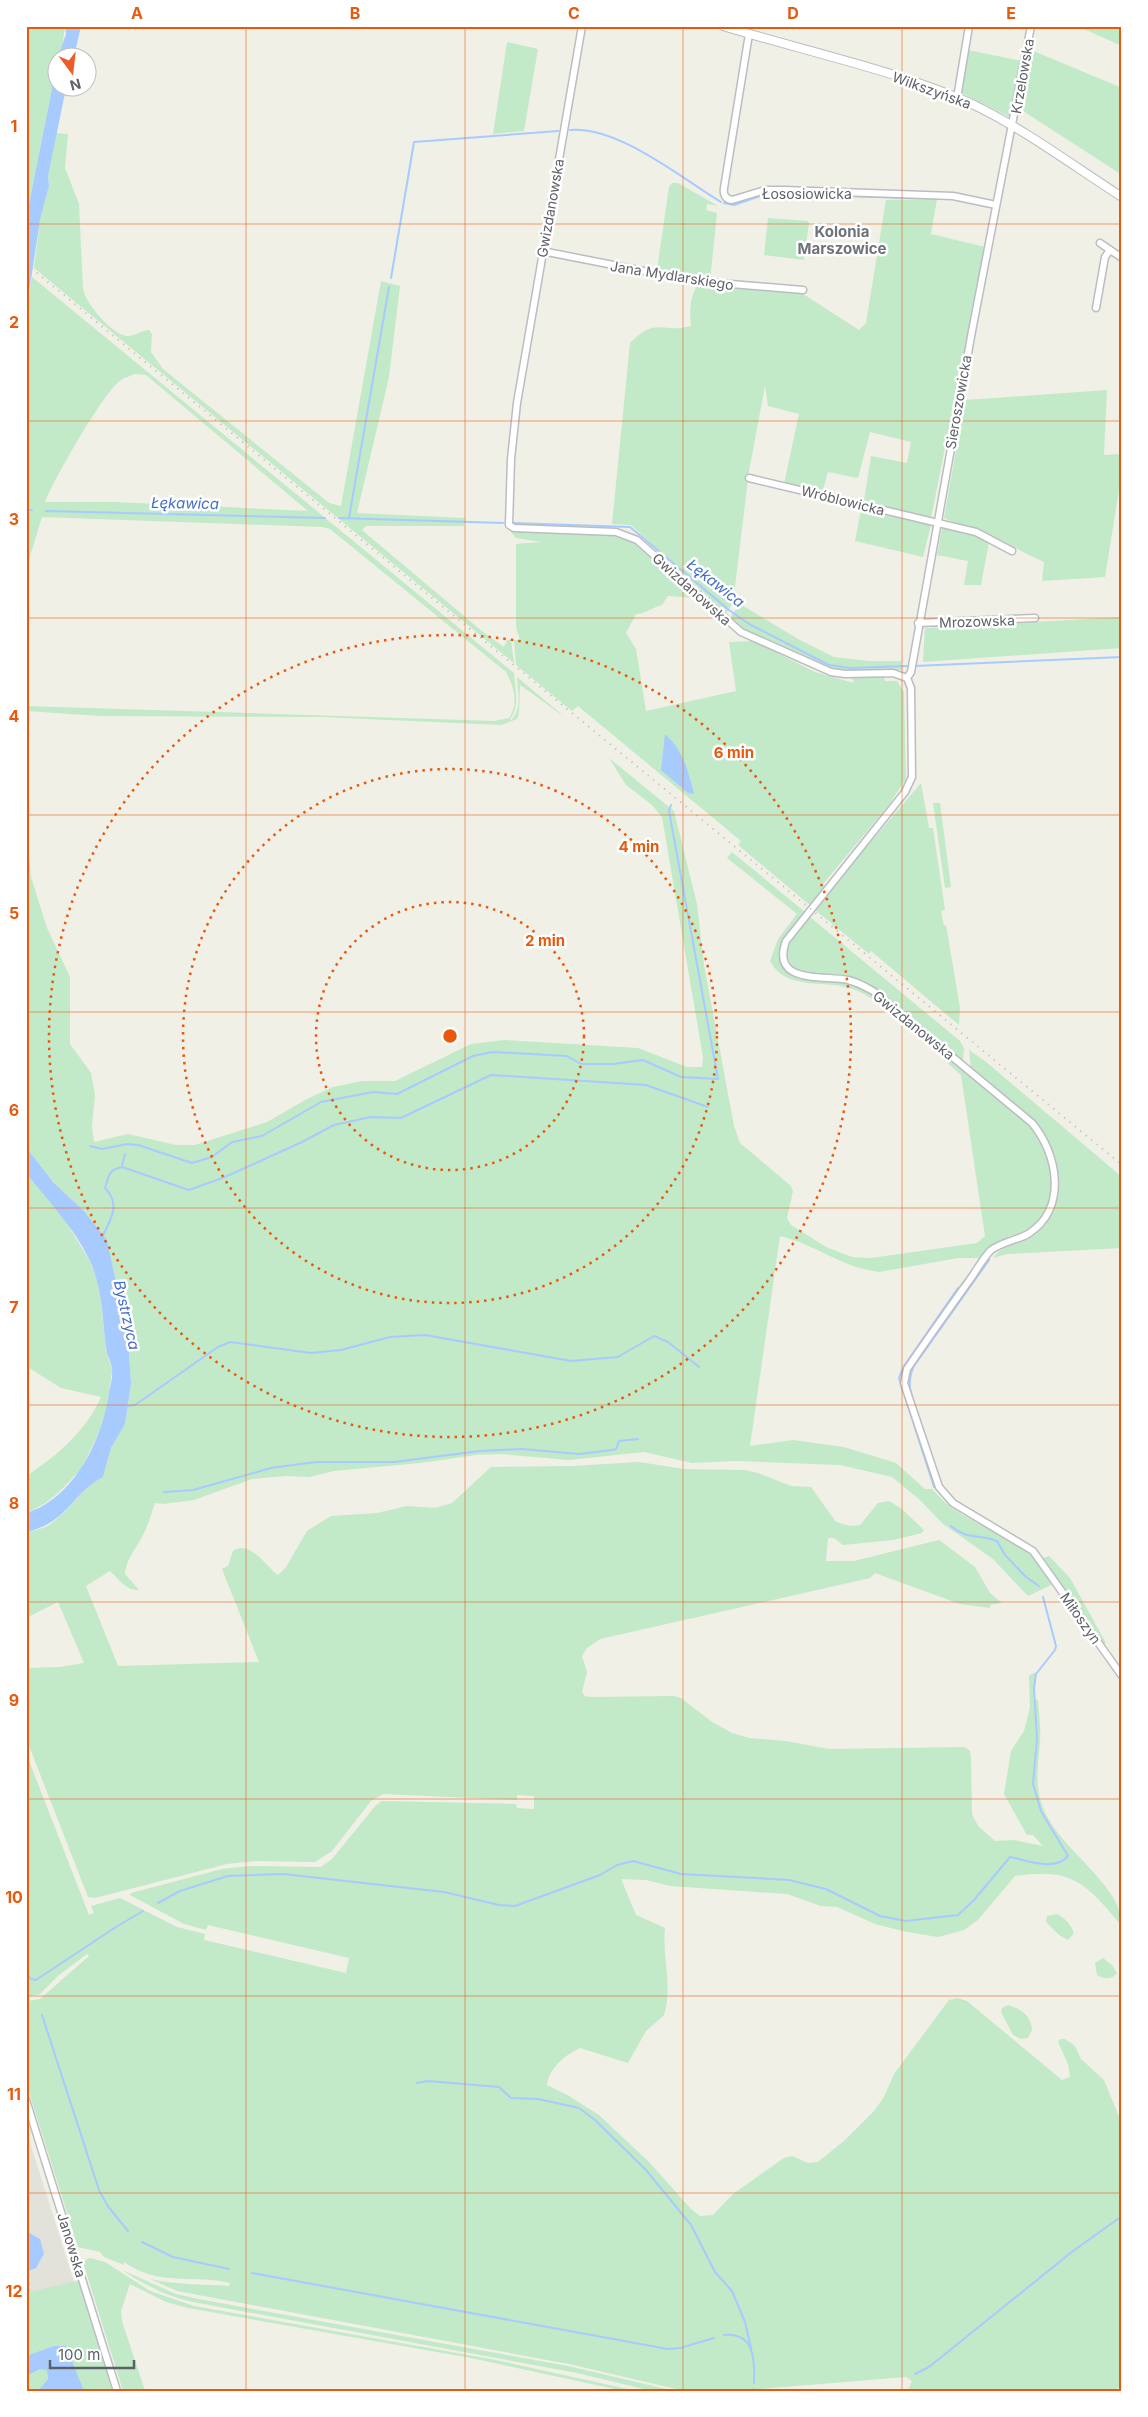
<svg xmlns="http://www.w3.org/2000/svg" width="1148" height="2417" viewBox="0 0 1148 2417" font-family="Inter,sans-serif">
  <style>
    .industrial { fill: #e2e1da }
    .green { fill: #c2e9c8; fill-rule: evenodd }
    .water { fill: #a8cbff }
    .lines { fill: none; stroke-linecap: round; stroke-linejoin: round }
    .stream { stroke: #a8cbff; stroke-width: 2 }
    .minor-casing { stroke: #bbbdc2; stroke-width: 9 }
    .tertiary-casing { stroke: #bbbdc2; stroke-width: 10 }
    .minor { stroke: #fff; stroke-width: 6 }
    .tertiary { stroke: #fff; stroke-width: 8 }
    .rail { stroke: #b9b9ba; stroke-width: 2; stroke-dasharray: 1 6; stroke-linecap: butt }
    .grid { fill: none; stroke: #e8590c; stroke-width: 1; stroke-opacity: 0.55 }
    .ring { fill: none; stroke: #e8590c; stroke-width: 2.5; stroke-dasharray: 2.5 5 }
    .labels { text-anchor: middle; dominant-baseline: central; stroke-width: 5; stroke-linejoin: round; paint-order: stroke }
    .street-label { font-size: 14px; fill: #5e6067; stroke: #fff }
    .neighbourhood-label { font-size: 15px; font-weight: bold; fill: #6e7279; stroke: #fff }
    .water-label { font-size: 15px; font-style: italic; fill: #446fc9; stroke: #fff }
    .centre { fill: #e8590c; stroke: #fff; stroke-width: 2.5 }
    .ring-label { font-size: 15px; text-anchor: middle; font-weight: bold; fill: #e8590c; stroke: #fff; stroke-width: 5; stroke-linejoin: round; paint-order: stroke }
    .neatline { fill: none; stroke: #e8590c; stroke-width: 2 }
    .grid-label { font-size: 16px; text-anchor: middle; font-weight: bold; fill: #e8590c }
  </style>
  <rect width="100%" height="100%" fill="#f0f0e6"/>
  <polygon class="industrial" points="26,2130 74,2282 106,2391 26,2391"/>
  <g class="green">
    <polygon points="26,26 65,26 62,49 54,68 51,94 26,219"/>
    <polygon points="1077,26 1122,26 1122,46"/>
    <polygon points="507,42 538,49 524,131 493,134"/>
    <polygon points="968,50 1022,61 1010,117 961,93"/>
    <polygon points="1031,50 1122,88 1122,175 1020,109"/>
    <path d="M56,133L68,134L65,168L79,204L83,288C84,302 112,334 126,336C135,337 141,330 149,330L152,334L151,352L163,369L329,503L341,506L381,281L400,286L389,377L357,513L465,518L464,526H366L362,530L483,632L504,647L507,640H511L514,663L34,268L40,220L49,186L48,176Z"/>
    <polygon points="672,183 678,183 718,206 707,204 706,210 717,213 710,281 696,279 694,276 657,270 669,187"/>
    <path d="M937,199L931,234L985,247L931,518L867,504L864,500L871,456L907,463L911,442L870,432L858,478L828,472L822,493L784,484L799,414L768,406L765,386L749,471L733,603L726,613L631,525L612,524L630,343C656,316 663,334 691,326C689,312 690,295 699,283L800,292L859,330L866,323L886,200Z"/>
    <polygon points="768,218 808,221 809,223 804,260 764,255"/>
    <path d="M32,277L514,673C515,688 520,707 510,719L511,720C522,710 518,691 517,677L566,718L520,685L519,713L517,719L501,725L322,717L101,716L26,711V706L495,721L509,718C519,704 514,686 506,672L330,529L322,527L42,517L26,569V313ZM135,374L146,375L308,511L116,502H45C53,481 104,391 121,380C125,377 131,376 135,374Z"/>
    <path d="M1107,390L1104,455L1122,454V471L1105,577L1042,581L1044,562C1023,553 1004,541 984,532C971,526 957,525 944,518L965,400Z"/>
    <polygon points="861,510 931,525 923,557 855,541"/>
    <polygon points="942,528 974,534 989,542 981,585 964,585 968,561 937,555"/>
    <path d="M512,530L627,537L634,541L693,593L694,598L668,596L662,605C653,607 645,614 636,614L626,633L636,649L646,711L736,691L729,642L753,641L815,672L854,683L852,678L884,677L885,681H897L904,692L906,779L888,806L823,884L826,887L811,906L738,845L741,841L578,706L572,711L516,665L514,640H520L516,627V544L541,542L516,538L511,532Z"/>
    <polygon points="740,604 798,639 834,657 868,661 901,661 902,670 834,670 746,631 734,622 731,616"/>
    <polygon points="1122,617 1122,648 923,662 925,628"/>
    <path d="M609,758L674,811L697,904L704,965L734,1126L740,1143L791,1186L793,1191L787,1218L791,1225L826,1247L852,1257L871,1258L977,1243L985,1236L961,1075C935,1052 884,1000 853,989C826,979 786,992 770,961L778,939L797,914L727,858L732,852L805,912L782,941L780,949L784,968L800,979L837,981L860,987L872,993L1030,1125C1035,1131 1041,1137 1044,1144C1054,1170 1058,1211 1031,1229C1023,1234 1017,1234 1009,1236L1003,1243L991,1245L960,1292L956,1290L979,1260L978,1258H958L879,1272C840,1267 815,1244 780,1236L750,1446L793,1440L844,1447L896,1463L925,1489H932C938,1495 945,1503 952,1508C982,1529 1040,1546 1051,1585L1028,1596L993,1559L942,1523L920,1500L892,1477L840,1465L735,1461L692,1463L644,1452L569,1460L500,1454L476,1455L421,1463L334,1471L309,1477L286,1476L252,1479L194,1500L163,1504L155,1503C151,1514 148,1526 142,1537C135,1550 126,1559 125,1574L139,1590C126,1591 119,1579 110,1571L86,1586L118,1666L259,1662L222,1569L228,1566L233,1551C250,1539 266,1567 278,1575L286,1567L307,1531L331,1516L377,1513L407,1506L435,1508L452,1503L491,1467L573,1466L639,1462L684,1469L745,1470L758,1473L791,1486L811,1487L836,1522L850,1526L860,1525L878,1503L889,1501L902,1509L924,1530L922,1533L893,1540L843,1545L834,1538H828L826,1561H854L939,1540L975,1567L990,1593L1002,1603L990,1605V1608L960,1604L875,1573L870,1578L600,1639L587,1648L582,1656L587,1672L582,1692L585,1696L591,1697L674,1696L681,1698L712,1722L732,1733L749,1738L786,1741L829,1749L965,1747L970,1751L971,1759L972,1814L978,1826L995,1841L1013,1840L1043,1846L1033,1835H1027L1004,1794L1011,1751L1024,1731L1030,1707L1029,1676L1035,1672L1034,1699L1038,1700C1039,1714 1041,1728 1040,1742C1038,1767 1034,1786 1044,1810C1060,1850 1122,1884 1122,1926C1086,1884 1074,1867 1015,1876L978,1920L964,1930L938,1937L907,1932L875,1924L837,1907L821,1906L787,1894L670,1886L646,1880L621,1879L636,1915L665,1928C662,1956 673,1988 664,2015L646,2031L628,2063L580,2048C565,2055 549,2068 547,2085L569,2096L599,2115L650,2163L691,2209L700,2216L713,2215L733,2194L784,2158L792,2156L808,2163L818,2162L845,2140L874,2111L884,2097L894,2074L949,2000L958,1998L967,2001L1062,2080L1070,2077L1068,2064L1058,2042L1061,2039H1065L1075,2046L1081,2059L1104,2080L1122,2124V2386L1112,2391H908L912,2381L906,2377L760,2389L759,2391H685L569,2364L177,2291L150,2279C177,2285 202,2284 229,2286L230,2283C193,2274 159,2287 124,2262V2265L104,2257L100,2252L78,2247L26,2083V2001L40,1999L89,1956L87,1954L59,1975L40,1994L26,1997V1753L89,1915L94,1913L91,1906L120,1898L177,1927L205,1934L204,1940L346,1973L349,1958L208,1925L206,1930L184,1924L130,1895L131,1893L222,1869L249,1866L321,1867L332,1859L376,1805L382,1801L516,1804L517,1808L534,1809V1796L517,1795V1800L383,1794L371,1801L332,1851L315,1862L255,1861L227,1864L95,1898L88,1897L26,1738V1668L60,1667L84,1663L58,1602L26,1618V1532C34,1530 43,1529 49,1525C70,1511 81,1488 103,1477L111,1448L125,1424L131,1384L128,1338L107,1240L84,1211L53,1182L26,1147V822L31,877L47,928L70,977V1044L91,1073L95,1095L92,1126L94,1142L128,1134L176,1145H195L267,1122L307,1099L333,1087L362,1081H395L471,1044L504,1040L638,1048L687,1067H702L703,1057L662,817L652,805L626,785Z"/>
    <polygon points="921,783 929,828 933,828 945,910 941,911 944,926 946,925 960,1008 959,1025 871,951 869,954 814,909"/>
    <polygon points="933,803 940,803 951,887 945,888"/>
    <path d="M810,917L960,1041L964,1048L963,1061C929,1033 892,993 850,978C824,968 796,986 786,952L794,935Z"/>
    <path d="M969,1050L985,1061L1122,1177V1248L1007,1254L993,1258C1002,1245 1016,1246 1029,1238C1036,1235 1044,1226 1048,1219C1054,1212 1055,1203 1057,1194C1069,1136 1010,1101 971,1068Z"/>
    <path d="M26,1173L63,1217L89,1260L99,1283L106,1350L112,1371L105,1420L81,1469L58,1493L44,1504L26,1513V1476C57,1456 86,1431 101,1397L61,1388L26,1366Z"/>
    <polygon points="1049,1556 1070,1578 1106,1643 1104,1644 1043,1558"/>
    <path d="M1056,1914C1066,1918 1070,1924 1074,1933L1068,1940L1059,1935L1046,1922L1047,1916Z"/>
    <path d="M1103,1958L1112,1965L1117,1973C1112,1980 1104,1979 1097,1975L1095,1963Z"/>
    <path d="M1008,2005C1021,2009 1031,2015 1032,2030L1028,2038L1021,2039L1013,2035L1001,2012L1002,2008Z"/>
    <polygon points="90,2258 105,2262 150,2291 194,2306 496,2360 637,2391 624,2391 471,2358 188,2308 166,2302 130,2284 121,2311 122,2321 145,2391 123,2391 83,2262"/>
    <path d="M122,2270L176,2294L198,2299L568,2366L675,2391H652L577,2373L193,2302C166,2296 145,2285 122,2270Z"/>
    <path d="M76,2281L81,2283L115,2391L82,2389L77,2375L54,2346L26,2356V2293C43,2288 59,2286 76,2281Z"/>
    <polygon points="44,2368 47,2370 49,2375 44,2385 38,2391 26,2391 26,2376 29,2372"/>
  </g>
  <g class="water">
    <polygon points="65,26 81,26 74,57 58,57 66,34"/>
    <polygon points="57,59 58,88 66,88 48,176 49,186 40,220 26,313 26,219 51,94 54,68"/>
    <path d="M665,734C684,751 688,771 694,794L688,793L661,770Z"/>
    <path d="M26,1147L53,1182L84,1211L107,1240L128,1338L131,1384L125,1424L111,1448L103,1477C71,1494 68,1523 26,1532V1513C74,1499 103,1438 109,1393C110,1386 113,1378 112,1371C112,1363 107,1356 106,1348C102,1317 103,1288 89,1259C73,1226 48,1201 26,1173Z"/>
    <polygon points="26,2231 40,2239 44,2254 36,2268 26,2272"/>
    <polygon points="54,2346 66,2346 84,2391 38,2391 48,2379 47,2370 40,2369 26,2376 26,2356"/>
  </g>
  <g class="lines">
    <g class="stream">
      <path d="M570,130C618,126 680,177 721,202"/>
      <polyline points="724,203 734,205 766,194 914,198"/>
      <polyline points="391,278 414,142 558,131"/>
      <polyline points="26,510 32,510"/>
      <polyline points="46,511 325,518"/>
      <polyline points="339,518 503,523"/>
      <polyline points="349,518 389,287"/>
      <polyline points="513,523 630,527 729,610 749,624 829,665 850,668 908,666"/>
      <polyline points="914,666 1122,657"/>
      <polyline points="90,1146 102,1149 127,1144 138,1145 192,1163 212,1157 232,1142 262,1136 321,1102 373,1092 397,1094 473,1056 492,1052 567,1056 579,1063 583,1064 613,1064 643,1060 681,1077 718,1079 669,811 671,805"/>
      <polyline points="122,1166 125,1154"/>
      <path d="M102,1237C111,1220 121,1204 105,1188C109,1176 108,1170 122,1167L189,1190L225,1177L302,1142L334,1125L371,1117L401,1118L491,1075L646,1085L708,1107"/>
      <polyline points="128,1406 135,1405 218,1347 230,1342 311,1353 341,1350 390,1337 425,1335 571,1361 618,1357 654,1336 668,1342 699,1367"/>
      <path d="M920,1421C914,1401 904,1386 914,1366L989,1260"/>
      <polyline points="934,1487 899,1378 904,1366 958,1288"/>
      <polyline points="164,1492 193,1490 271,1468 316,1462 394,1462 480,1451 522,1449 579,1454 612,1450 616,1449 619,1441 638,1439"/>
      <path d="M951,1526C967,1540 979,1534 997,1541L1005,1555L1026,1577L1039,1586"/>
      <path d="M158,1903L180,1891L228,1876L283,1874L444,1892L499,1905L515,1906L600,1875L617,1865L633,1861L681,1874L789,1880L826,1889L880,1916L906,1921L958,1915L974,1900L1010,1857C1026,1860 1055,1872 1068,1856L1041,1811L1033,1784L1037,1740L1034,1688L1036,1674L1055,1650L1056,1646L1043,1597"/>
      <polyline points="26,1972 31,1979 36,1980 116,1927 143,1911"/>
      <polyline points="42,2015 99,2190 107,2205 128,2231"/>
      <polyline points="417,2083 428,2081 499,2087 511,2098 538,2099 579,2108 595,2120 646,2170 691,2225 715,2272 732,2291 745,2322 751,2348"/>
      <polyline points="142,2242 173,2257 229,2269"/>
      <polyline points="252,2273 668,2349 680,2348 714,2338"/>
      <path d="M724,2335C755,2332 755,2361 754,2383"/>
      <polyline points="915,2374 929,2367 1073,2251 1122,2216"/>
      <polyline points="753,2391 753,2389"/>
    </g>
    <defs>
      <g id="minor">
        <path d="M582,26L517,403L511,459L509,525L514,528L616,532L637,540L741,632L831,672L845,674L893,673L907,678L911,688L912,777L905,792L786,941C770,985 825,975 848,980C857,982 866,987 873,991L1032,1123C1058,1154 1068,1209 1028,1234C1017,1240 999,1243 990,1251C981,1261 974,1275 966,1285C946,1313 926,1341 907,1369L904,1383L939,1487L953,1503L1033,1551L1122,1676"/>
        <path d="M749,34L724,188C723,194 725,199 732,200L765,190H784L953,196L996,205"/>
        <polyline points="957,98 969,26"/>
        <polyline points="1100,243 1122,258"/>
        <polyline points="542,251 695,281 803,290"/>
        <polyline points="1096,308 1105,257 1110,250"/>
        <polyline points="749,478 976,532 1012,551"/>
        <polyline points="918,623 1035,618"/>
        <polyline points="907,678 911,672 972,331 1031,26"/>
        <polyline points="26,2100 117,2391"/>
      </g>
      <path id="tertiary" d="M723,26C804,51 892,69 970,103C1023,128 1072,165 1122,197"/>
    </defs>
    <use href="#minor" class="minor-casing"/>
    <use href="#tertiary" class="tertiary-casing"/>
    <use href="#minor" class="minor"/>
    <use href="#tertiary" class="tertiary"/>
    <polyline class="rail" points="26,264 1122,1165"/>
  </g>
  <path class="grid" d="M246,26V2391M465,26V2391M683,26V2391M902,26V2391M26,224H1122M26,421H1122M26,618H1122M26,815H1122M26,1012H1122M26,1208H1122M26,1405H1122M26,1602H1122M26,1799H1122M26,1996H1122M26,2193H1122"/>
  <g class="ring">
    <circle cx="450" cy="1036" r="134"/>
    <circle cx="450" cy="1036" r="267"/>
    <circle cx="450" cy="1036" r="401"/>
  </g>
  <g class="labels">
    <g class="street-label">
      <text transform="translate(1022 76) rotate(-80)">Krzelowska</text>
      <text transform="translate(932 90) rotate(20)">Wilkszyńska</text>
      <text x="807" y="193">Łososiowicka</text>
      <text transform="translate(550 208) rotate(-80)">Gwizdanowska</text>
      <text transform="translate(672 275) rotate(9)">Jana Mydlarskiego</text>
      <text transform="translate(958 402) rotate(-80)">Sieroszowicka</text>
      <text transform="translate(843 500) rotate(14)">Wróblowicka</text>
      <text transform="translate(692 589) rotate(42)">Gwizdanowska</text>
      <text transform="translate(977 621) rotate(-2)">Mrozowska</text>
      <text transform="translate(914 1025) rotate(39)">Gwizdanowska</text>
      <text transform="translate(1081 1618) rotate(55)">Miłoszyn</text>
      <text transform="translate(72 2245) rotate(73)">Janowska</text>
    </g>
    <g class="neighbourhood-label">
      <text x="842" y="231">Kolonia<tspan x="842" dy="17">Marszowice</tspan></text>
    </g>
    <g class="water-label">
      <text transform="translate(185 503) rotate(1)">Łękawica</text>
      <text transform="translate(716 583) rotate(38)">Łękawica</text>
      <text transform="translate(127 1315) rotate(77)">Bystrzyca</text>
    </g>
  </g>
  <circle cx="450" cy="1036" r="8" class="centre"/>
  <g class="ring-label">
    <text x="734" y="758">6 min</text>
    <text x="639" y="852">4 min</text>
    <text x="545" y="946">2 min</text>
  </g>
  <rect width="1148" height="2417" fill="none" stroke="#ffffff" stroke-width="55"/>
  <g transform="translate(72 72) rotate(165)"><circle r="24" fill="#ffffff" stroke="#bfbfc2"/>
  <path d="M0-4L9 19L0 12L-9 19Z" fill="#f05b2c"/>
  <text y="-8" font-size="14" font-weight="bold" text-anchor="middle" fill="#5e6067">N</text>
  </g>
  <path d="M50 2360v8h84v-8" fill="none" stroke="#5e6067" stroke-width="2.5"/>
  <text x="58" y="2360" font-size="15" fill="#5e6067" stroke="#ffffff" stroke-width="4" paint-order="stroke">100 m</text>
  <rect x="28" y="28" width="1092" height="2362" class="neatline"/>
  <g class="grid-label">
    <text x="137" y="19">A</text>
    <text x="355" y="19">B</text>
    <text x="574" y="19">C</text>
    <text x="793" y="19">D</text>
    <text x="1011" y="19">E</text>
    <text x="14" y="132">1</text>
    <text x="14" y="328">2</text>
    <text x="14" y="525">3</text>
    <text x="14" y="722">4</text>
    <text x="14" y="919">5</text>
    <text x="14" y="1116">6</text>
    <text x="14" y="1313">7</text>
    <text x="14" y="1509">8</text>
    <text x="14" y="1706">9</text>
    <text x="14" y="1903">10</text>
    <text x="14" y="2100">11</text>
    <text x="14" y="2297">12</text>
  </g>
</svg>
